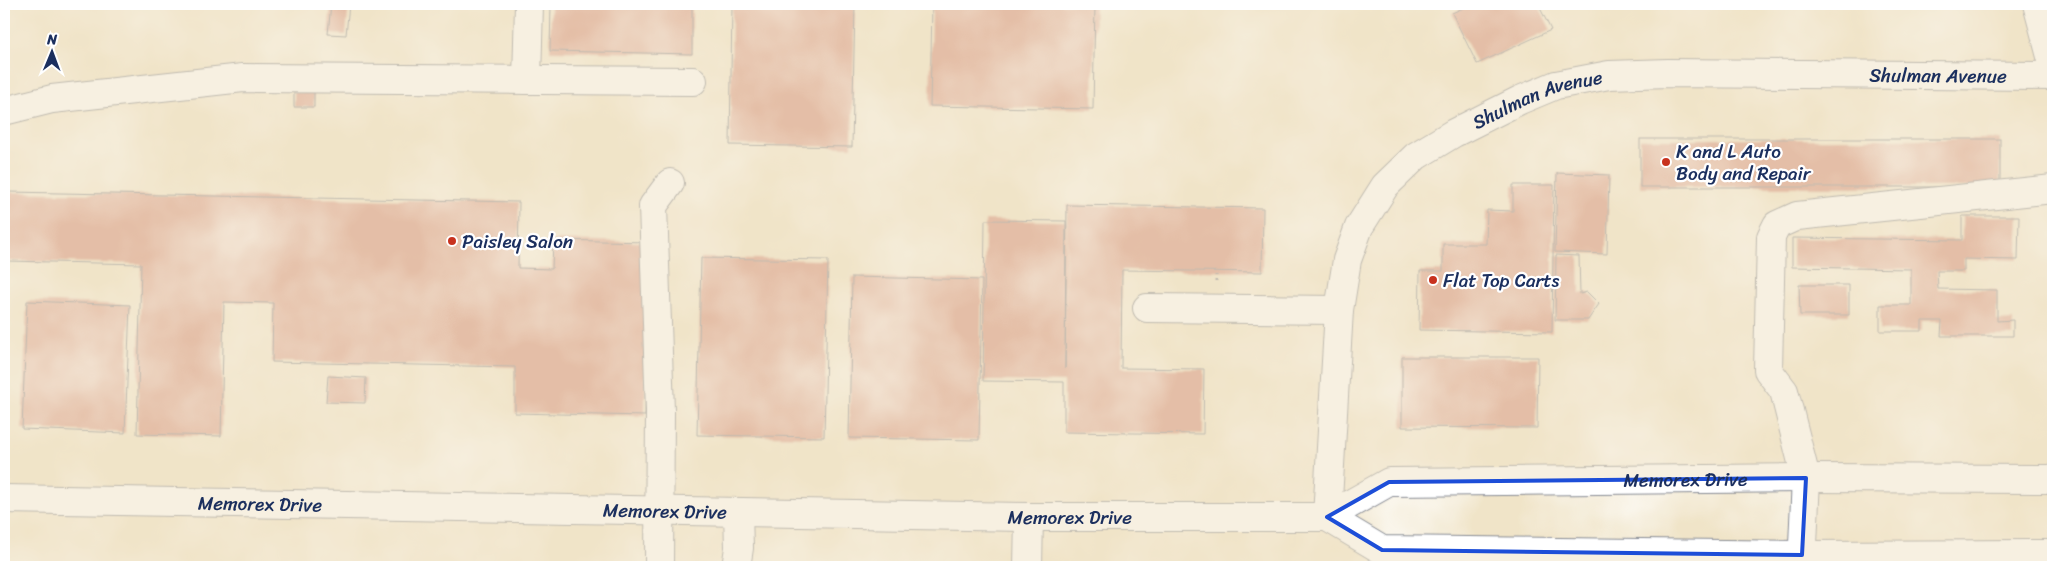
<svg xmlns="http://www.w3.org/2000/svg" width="2057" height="571" viewBox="0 0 2057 571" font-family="Sriracha,sans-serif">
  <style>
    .building { fill: #d6917e }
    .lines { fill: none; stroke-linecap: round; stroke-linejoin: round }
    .minor-casing { stroke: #868a93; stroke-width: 30 }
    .major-casing { stroke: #868a93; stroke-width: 30 }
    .path { stroke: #868a93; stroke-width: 3; stroke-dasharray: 1 4; stroke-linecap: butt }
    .minor { stroke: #fff; stroke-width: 28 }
    .major { stroke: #fff; stroke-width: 28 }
    .marked { fill: none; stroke: #1d4ed8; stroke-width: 4; stroke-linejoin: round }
    .poi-dot { fill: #c8321e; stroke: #fff; stroke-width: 2 }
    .labels { text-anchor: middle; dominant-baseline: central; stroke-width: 4.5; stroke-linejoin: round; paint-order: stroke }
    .street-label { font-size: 19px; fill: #1b2f5e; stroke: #fff }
    .poi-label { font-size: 19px; fill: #1b2f5e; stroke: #fff; text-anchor: start }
  </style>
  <rect width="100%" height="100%" fill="#fff"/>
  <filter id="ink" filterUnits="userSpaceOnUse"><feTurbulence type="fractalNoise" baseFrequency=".02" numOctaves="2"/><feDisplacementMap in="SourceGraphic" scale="10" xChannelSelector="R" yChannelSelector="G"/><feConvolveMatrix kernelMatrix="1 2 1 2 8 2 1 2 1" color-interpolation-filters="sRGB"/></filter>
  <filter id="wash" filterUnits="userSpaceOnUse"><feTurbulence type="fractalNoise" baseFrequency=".0096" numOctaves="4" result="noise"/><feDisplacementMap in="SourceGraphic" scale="20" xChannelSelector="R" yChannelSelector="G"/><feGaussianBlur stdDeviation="1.12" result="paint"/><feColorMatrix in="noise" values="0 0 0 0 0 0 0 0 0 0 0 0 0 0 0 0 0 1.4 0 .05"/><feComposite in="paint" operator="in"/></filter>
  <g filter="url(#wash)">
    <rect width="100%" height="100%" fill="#f0e4c8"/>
    <g id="blocks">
      <g class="building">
        <polygon points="331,4 349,4 346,35 328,34"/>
        <polygon points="551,4 692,4 692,54 550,51"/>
        <polygon points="732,4 855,4 852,147 730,145"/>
        <polygon points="932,4 1095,4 1093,109 930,106"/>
        <polygon points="1472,4 1538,4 1551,30 1477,64 1452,13"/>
        <rect x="294" y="92" width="20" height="15"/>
        <rect x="1640" y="139" width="360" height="48"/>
        <polygon points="1557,173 1609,175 1607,254 1555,252"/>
        <polygon points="1513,185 1554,185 1552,332 1419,330 1420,271 1443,271 1443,244 1486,244 1487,210 1513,211"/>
        <polygon points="9,192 519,202 518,268 552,269 553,240 648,242 645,416 515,413 515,367 272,362 273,303 224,302 221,436 137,434 141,264 7,261"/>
        <polygon points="1067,205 1263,208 1262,272 1122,270 1121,368 1204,369 1203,434 1064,432 1064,382 983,381 985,220 1066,221 1065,369"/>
        <polygon points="1962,216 2019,216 2018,260 1964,259 1964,271 1937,271 1938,289 1997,290 1997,321 2013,320 2013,336 1941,336 1942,321 1922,321 1922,331 1880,331 1880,305 1911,305 1911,269 1792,267 1792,238 1962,240"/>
        <polygon points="1556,255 1579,256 1580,294 1587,292 1599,304 1588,320 1555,320"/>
        <polygon points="701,258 828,260 824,437 697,435"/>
        <polygon points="852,277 982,280 979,440 849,438"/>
        <polygon points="1799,285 1849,285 1849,315 1800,315"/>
        <polygon points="27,301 130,305 125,433 22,429"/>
        <polygon points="1402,357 1538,357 1537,428 1402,427"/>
        <polygon points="328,376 366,378 365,403 326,402"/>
      </g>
    </g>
  </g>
  <g filter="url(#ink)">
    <use href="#blocks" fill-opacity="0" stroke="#868a93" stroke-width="1"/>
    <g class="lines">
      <defs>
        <g id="minor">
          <polyline points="527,80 529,4"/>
          <polyline points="4,111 52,99 243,78 693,81"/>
          <polyline points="1147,308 1339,310"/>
          <path id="s1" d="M4,499L1029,517H1327L1389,482L1806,478L2053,479"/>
          <path id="s2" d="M1327,517L1339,310L1347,260L1359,227L1385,186L1416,156L1454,133L1520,100L1556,85L1609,75L1668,73L2053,76"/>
          <polyline points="1327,517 1382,550 1802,555 2053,554"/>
          <polyline points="659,567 660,411 653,206 670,183"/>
          <polyline points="736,567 739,548 738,512"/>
          <polyline points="1028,567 1029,517"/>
          <polyline points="1802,567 1806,478 1784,391 1768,370 1771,237 1777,225 1797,216 2053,189"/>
        </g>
        <polyline id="major" points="2037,4 2053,64"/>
      </defs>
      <use href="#minor" class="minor-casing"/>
      <use href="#major" class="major-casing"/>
      <polyline class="path" points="1216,281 1216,271"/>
      <use href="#minor" class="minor"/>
      <use href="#major" class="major"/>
    </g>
  </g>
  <path d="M0 0H2057V571H0ZM1806,478L1802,555L1382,550L1327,517L1389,482Z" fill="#f0e4c8" fill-opacity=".55" fill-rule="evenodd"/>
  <path class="marked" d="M1806,478L1802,555L1382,550L1327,517L1389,482Z"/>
  <g class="poi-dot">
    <circle cx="1666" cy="162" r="5"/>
    <circle cx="452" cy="241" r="5"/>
    <circle cx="1433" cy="280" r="5"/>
  </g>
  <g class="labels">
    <g class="street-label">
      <text stroke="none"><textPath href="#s2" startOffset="925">Shulman Avenue</textPath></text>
      <text stroke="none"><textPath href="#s2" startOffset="520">Shulman Avenue</textPath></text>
      <text stroke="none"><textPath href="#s1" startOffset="1691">Memorex Drive</textPath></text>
      <text stroke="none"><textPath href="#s1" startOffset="256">Memorex Drive</textPath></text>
      <text stroke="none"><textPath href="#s1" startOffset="661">Memorex Drive</textPath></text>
      <text stroke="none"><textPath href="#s1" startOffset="1066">Memorex Drive</textPath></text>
    </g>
    <g class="poi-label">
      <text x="1676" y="151">K and L Auto<tspan x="1676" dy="22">Body and Repair</tspan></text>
      <text x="462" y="241">Paisley Salon</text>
      <text x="1443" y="280">Flat Top Carts</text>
    </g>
  </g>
  <rect width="2057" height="571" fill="none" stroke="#fff" stroke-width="20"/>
  <g transform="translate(52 52) rotate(1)" stroke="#ffffff" stroke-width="4" paint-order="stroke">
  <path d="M0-4L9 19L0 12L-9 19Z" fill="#1b2f5e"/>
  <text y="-8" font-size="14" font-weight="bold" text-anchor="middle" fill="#1b2f5e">N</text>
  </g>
</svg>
